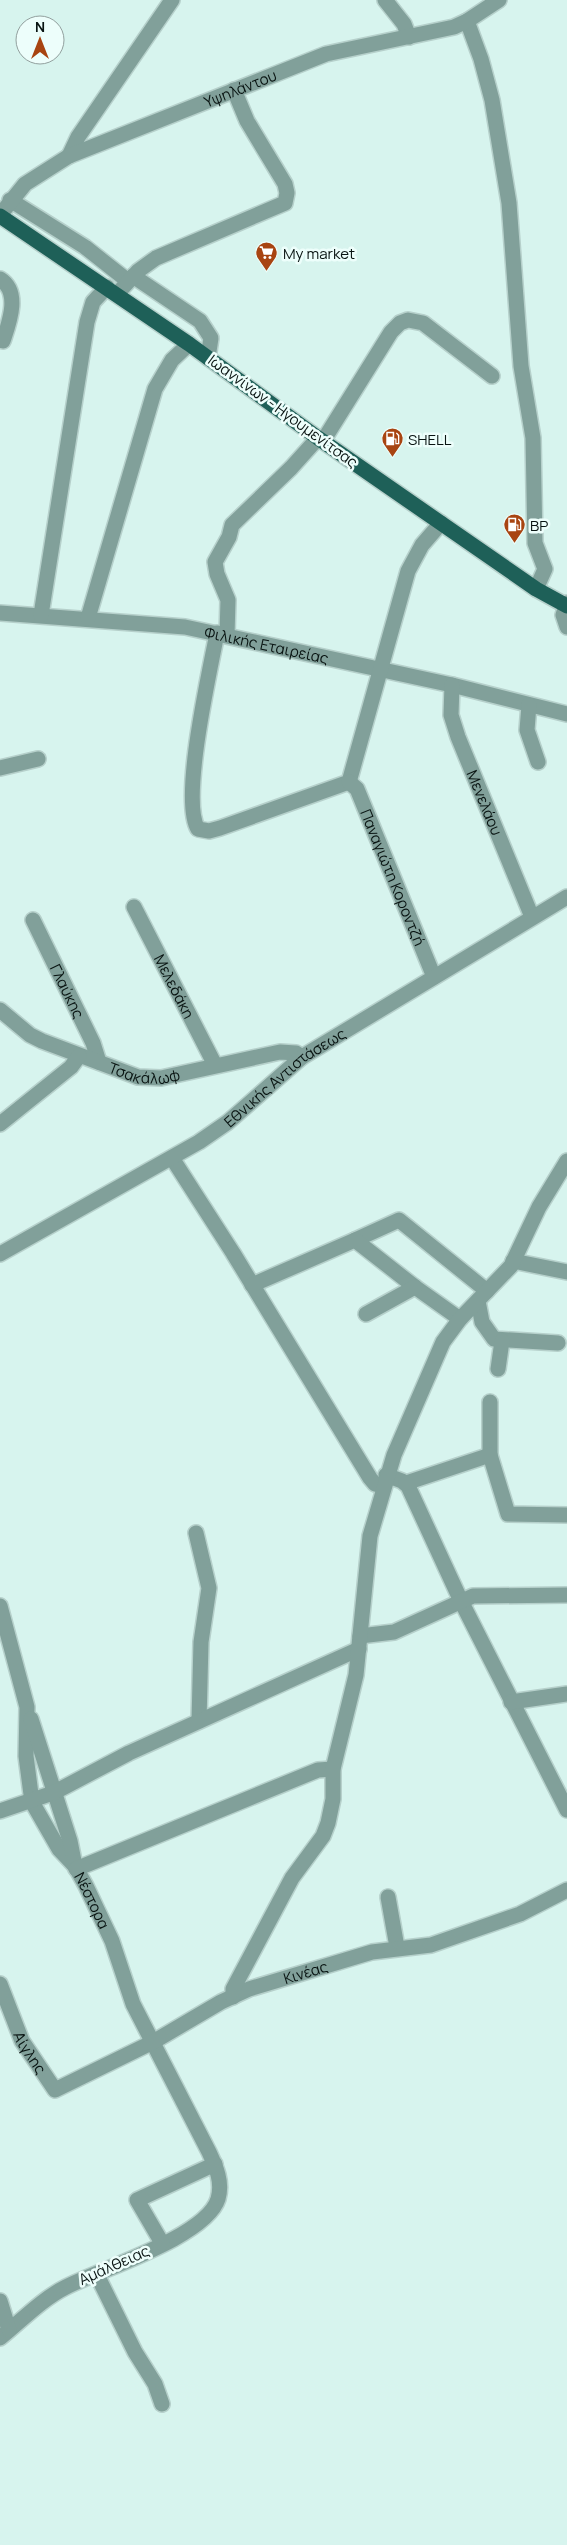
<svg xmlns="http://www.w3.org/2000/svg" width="567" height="2545" viewBox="0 0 567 2545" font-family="Manrope,sans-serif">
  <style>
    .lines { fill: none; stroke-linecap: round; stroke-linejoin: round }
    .minor-casing { stroke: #b6d0cb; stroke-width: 18 }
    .major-casing { stroke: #b6d0cb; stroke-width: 18 }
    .minor { stroke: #81a09a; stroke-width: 15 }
    .major { stroke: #1e6058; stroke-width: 15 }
    .labels { text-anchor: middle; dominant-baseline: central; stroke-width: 5; stroke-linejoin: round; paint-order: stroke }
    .street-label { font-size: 15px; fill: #091412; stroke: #edfefb }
    .poi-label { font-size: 15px; fill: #091412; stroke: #edfefb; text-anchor: start }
  </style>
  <rect width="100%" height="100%" fill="#d7f4ee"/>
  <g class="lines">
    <defs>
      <g id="minor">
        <polyline points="385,0 404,24 409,37"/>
        <polyline points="467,21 481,59 492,100 509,203 521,366 533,438 535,543 545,569 536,589"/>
        <polyline points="69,156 78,137 172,0"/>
        <polyline points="10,200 85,247 128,281"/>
        <path id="s1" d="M0,215L25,184L69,156L326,54L454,27L467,21L499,0"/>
        <polyline points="133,276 200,321 211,338 208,358"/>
        <path d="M0,279C21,292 9,323 3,341"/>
        <polyline points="117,294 138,271 156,258 285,203 287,193 285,184 247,121 234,90"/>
        <polyline points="323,441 391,332 400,323 408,320 423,323 492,376"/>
        <polyline points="567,603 563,615 567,627"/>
        <path id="s2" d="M0,613L185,627L452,685L567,714"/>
        <polyline points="41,615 87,322 93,302 107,287"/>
        <polyline points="88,618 155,389 172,360 189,344"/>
        <path d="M217,633C210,671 180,800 198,829L209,831L220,828L349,782L408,571L422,545L441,523"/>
        <polyline points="227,635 228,600 217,574 215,562 229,537 232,525 291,468 318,438"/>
        <path id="s3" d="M452,685L451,715L458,737L532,917"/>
        <polyline points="529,705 527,730 538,762"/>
        <polyline points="0,768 38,759"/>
        <path id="s4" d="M349,782L357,789L434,977"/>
        <path id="s5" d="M134,907L215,1065"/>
        <path id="s6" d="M33,920L93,1043L99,1062"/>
        <path id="s7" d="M0,1010L30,1035L42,1041L138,1077L161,1078L280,1052L296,1053L302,1057"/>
        <polyline points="0,1124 71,1067 79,1056"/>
        <polyline points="172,1158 233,1253 370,1478 375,1484 383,1486"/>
        <polyline points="355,1240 399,1220 487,1291"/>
        <path id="s8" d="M0,1254L199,1142L228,1122L302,1057L567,897"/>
        <polyline points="513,1261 567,1272"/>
        <polyline points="252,1285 355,1240 415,1287 460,1319"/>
        <polyline points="478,1301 482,1322 494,1339 558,1343"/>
        <polyline points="366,1314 415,1287"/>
        <polyline points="498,1369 502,1341"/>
        <polyline points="490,1455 490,1402"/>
        <polyline points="386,1475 402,1481 408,1486 461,1601 567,1810"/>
        <polyline points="406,1483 490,1455 508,1514 567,1515"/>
        <polyline points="196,1533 209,1588 201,1642 199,1721"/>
        <path id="s9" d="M0,1606L27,1707L26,1756L32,1802L59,1849L75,1866L86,1886L112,1941L133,2004L209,2152C216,2167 223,2182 218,2199C206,2237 101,2269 66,2287C42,2299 21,2321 0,2338"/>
        <polyline points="360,1636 394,1632 473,1596 567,1595"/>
        <polyline points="511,1702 567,1694"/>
        <polyline points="31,1719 70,1841 75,1866"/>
        <polyline points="0,1811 53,1793 129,1753 359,1649"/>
        <polyline points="76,1869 318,1770 333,1769"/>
        <polyline points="388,1897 397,1947"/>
        <path id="s10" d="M0,1984L22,2041L55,2090L153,2042L221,2002L249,1989L372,1952L431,1945L520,1914L567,1890"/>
        <polyline points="233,1997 233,1989 292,1878 323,1836 328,1823 333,1799 333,1769 356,1675 370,1536 394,1455 443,1342 460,1319 511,1266 539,1207 567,1161"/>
        <polyline points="162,2243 137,2200 215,2164"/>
        <polyline points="97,2275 135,2352 155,2384 162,2404"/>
        <polyline points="0,2301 9,2330"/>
      </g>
      <polyline id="major" points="0,216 189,344 318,438 536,589 567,606"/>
    </defs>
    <use href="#minor" class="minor-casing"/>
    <use href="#major" class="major-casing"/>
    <use href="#minor" class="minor"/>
    <use href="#major" class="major"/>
  </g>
  <defs>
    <symbol id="supermarket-pin" viewBox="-11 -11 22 30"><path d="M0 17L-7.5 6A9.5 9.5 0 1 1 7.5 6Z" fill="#a84411" stroke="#edfefb"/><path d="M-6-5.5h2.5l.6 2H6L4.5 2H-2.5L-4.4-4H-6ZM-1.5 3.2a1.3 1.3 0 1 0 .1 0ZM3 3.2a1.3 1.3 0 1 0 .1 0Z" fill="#fff"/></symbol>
    <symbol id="fuel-pin" viewBox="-11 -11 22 30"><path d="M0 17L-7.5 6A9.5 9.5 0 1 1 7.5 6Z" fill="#a84411" stroke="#edfefb"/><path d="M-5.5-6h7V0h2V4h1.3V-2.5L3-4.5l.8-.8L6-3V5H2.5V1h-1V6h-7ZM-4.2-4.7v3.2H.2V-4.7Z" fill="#fff"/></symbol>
  </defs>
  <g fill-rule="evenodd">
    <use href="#supermarket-pin" x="254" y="240" width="25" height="34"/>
    <use href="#fuel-pin" x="380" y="426" width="25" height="34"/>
    <use href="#fuel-pin" x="502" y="512" width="25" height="34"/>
  </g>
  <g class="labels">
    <g class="street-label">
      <text stroke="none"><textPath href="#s1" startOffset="276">Υψηλάντου</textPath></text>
      <text transform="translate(283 411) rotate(36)">Ιωαννίνων - Ηγουμενίτσας</text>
      <text stroke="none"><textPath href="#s2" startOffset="269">Φιλικής Εταιρείας</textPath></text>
      <text stroke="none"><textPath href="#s3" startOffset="124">Μενελάου</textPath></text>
      <text stroke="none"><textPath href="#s4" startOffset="106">Παναγιώτη Κοροντζή</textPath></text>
      <text stroke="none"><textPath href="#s5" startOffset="89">Μελεδάκη</textPath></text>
      <text stroke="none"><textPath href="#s6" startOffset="79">Γλαύκης</textPath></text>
      <text stroke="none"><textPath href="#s7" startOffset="161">Τσακάλωφ</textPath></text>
      <text stroke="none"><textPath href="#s8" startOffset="336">Εθνικής Αντιστάσεως</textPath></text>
      <text stroke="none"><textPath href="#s9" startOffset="316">Νέστορα</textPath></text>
      <text stroke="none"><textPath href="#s10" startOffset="398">Κινέας</textPath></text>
      <text stroke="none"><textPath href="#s10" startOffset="75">Αίγλης</textPath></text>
      <text transform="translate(114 2265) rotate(-24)">Αμάλθειας</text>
    </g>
    <g class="poi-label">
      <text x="283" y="253">My market</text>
      <text x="408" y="439">SHELL</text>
      <text x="530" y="525">BP</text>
    </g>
  </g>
  <g transform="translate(40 40)"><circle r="24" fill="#edfefb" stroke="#92a09e"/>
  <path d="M0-4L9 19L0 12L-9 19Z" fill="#a84411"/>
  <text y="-8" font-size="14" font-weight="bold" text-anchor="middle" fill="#091412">N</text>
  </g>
</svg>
